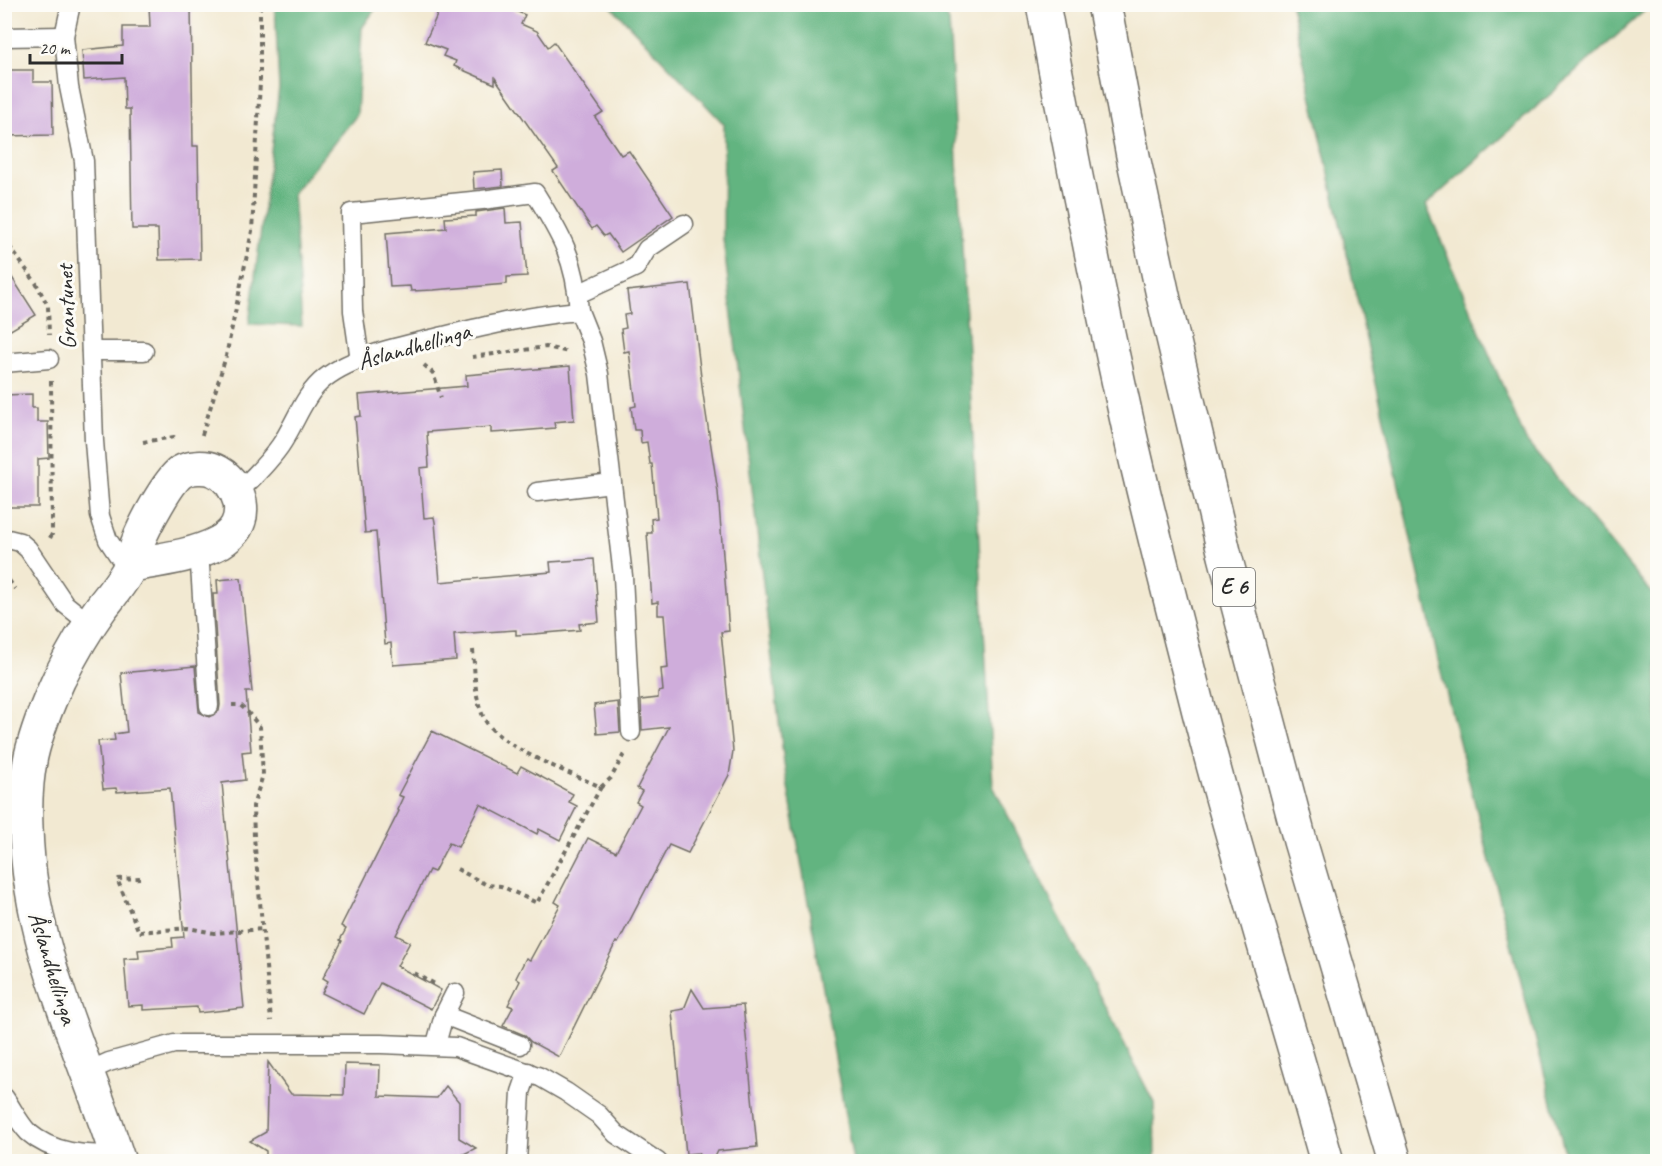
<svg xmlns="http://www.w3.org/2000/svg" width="1662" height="1166" viewBox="0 0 1662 1166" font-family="Caveat,sans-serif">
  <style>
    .forest { fill: #62b480; stroke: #467056; stroke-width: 1.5 }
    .building { fill: #cfaddb }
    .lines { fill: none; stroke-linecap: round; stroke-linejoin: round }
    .service-casing { stroke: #716e65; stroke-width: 21 }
    .minor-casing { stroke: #716e65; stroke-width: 36 }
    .motorway-casing { stroke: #716e65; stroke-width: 36 }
    .path { stroke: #716e65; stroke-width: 4; stroke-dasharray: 4.5 4.5; stroke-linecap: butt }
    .service { stroke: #fff; stroke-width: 18 }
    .minor { stroke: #fff; stroke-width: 33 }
    .motorway { stroke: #fff; stroke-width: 33 }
    .labels { text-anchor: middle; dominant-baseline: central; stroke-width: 6; stroke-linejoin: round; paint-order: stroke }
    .shield { fill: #fdfcf7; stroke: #6a6a68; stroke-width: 1.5 }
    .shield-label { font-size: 22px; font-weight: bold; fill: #2b2b2b }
    .street-label { font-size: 24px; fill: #2b2b2b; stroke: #fdfcf7 }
  </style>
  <rect width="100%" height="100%" fill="#fdfcf7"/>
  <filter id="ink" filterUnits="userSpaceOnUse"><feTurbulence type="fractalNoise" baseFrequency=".0167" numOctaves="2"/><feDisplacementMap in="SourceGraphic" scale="12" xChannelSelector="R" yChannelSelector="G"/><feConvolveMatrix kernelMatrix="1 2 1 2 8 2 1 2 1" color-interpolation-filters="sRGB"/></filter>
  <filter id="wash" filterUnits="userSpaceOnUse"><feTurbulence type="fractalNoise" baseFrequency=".008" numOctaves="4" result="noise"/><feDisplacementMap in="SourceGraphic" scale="24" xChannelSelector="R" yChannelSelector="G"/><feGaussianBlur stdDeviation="1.35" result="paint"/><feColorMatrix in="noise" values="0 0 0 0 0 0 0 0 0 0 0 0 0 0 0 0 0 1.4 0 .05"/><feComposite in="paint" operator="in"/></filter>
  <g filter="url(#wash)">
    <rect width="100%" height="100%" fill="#f2e9d2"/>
    <g class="forest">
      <polygon points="275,5 378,5 362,28 357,115 293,193 302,326 249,324 279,88"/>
      <polygon points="610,5 939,5 949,21 993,786 1154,1103 1155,1161 853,1161 784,764 723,238 724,124"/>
      <polygon points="1291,5 1651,5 1426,205 1526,441 1657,600 1657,1161 1567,1161 1439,664"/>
    </g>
    <g id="blocks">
      <g class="building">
        <polygon points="149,4 191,4 193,146 198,146 200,259 159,260 158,229 132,229 130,109 125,109 124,77 84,80 82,50 123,46 123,27 150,27"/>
        <polygon points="442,4 499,4 525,15 521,24 537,31 548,47 554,42 603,112 595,117 621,155 629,151 673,216 621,252 608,234 604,236 596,226 592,229 553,171 558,168 495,78 495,84 454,66 456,61 443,56 446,50 425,42"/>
        <polygon points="4,70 33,70 33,82 52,82 53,135 4,136"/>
        <polygon points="502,170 503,186 474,189 473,172"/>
        <polygon points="505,208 506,223 522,222 527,276 507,277 507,284 433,290 411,291 410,286 390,287 386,233 446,228 445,218 476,216 476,212"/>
        <polygon points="4,265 36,315 4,334"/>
        <polygon points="690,284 703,394 718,492 729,631 721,632 733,751 729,775 688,853 669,845 618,943 616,942 559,1057 531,1042 524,1035 503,1026 513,1007 508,1005 520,981 516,978 526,958 530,960 560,905 555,902 588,838 616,852 641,805 636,802 642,791 637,788 669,727 642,730 641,700 658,698 658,692 663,691 661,669 668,668 664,615 658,615 658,602 652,603 650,572 647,533 652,533 651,519 657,518 652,464 650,464 647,442 641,443 640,430 634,430 631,407 636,406 629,351 624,352 621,329 626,328 624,315 630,314 627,291"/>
        <polygon points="570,366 574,420 554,422 555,428 508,432 491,433 491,427 427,432 429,467 420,468 424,518 434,517 435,522 440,582 551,572 550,562 594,559 599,622 579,624 580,630 534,634 516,635 516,630 454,634 456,660 393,665 391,643 385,644 376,532 365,533 355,417 361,416 359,395 467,386 466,375"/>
        <polygon points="32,394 32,408 37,408 37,422 48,422 49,458 38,459 38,507 4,507 4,395"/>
        <polygon points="241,578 252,692 246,692 251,751 242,752 245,780 222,783 244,1008 198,1013 197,1007 143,1010 143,1005 128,1006 124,959 139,958 138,950 173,947 172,938 184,937 170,788 117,792 116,788 103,789 98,741 115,740 114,734 127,732 121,673 195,666 199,712 209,717 219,711 220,705 213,594 218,594 217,580"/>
        <polygon points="618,702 620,732 597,734 594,705"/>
        <polygon points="432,731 517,773 521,766 573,794 569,802 577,806 560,840 539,829 537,834 480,804 458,847 449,843 434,872 429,870 396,935 410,942 397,966 441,990 431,1009 380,983 364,1014 322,993 328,981 323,978 342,941 340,940 346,929 341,926 399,811 397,810 403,797 398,795"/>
        <polygon points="692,989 704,1008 743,1005 757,1147 718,1151 713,1161 704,1161 698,1153 686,1154 672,1011 684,1009"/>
        <polygon points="268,1062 291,1094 344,1095 345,1064 380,1065 379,1096 437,1098 446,1086 459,1102 459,1138 476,1148 450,1161 266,1161 266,1151 250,1141 266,1132"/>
      </g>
    </g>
  </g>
  <g filter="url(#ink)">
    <use href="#blocks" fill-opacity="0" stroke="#716e65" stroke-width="1.5"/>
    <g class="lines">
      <defs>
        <g id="service">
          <polyline points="64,36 71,4"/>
          <polyline points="4,37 64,36 69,87 84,161 94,441 100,516 108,540 128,570"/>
          <polyline points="578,294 636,267 647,249 684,224"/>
          <polyline points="91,351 144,351"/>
          <path d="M360,360L353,311L351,213L482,200L535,193C561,235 576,260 579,311"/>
          <polyline points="4,363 49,359"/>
          <polyline points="537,492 612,483"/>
          <path d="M237,493C253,478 268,463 280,446C296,423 303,395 325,378C354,355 409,344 444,336C489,325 533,315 579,311L591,341L599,374L623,576L631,732"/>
          <polyline points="4,538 20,542 28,549 65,604 90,624"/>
          <polyline points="199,550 209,706"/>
          <polyline points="444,1015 520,1045"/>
          <polyline points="436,1044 444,1015 455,993"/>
          <polyline points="87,1072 109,1062 174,1044 381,1044 456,1047 540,1077 566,1092 599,1115 616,1134 658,1162"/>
          <path d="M4,1097C12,1108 19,1123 28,1132C52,1153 86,1157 116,1153"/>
          <polyline points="517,1162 521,1092 528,1072"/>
        </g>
        <path id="minor" d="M119,1162C83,1050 29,948 26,828C25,804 26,780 31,756C37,730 48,703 59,679C71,655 85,630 101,608C111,595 124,580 131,565C135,558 135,549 138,542C144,526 168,481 181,472C189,467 205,466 214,470C228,476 236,488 240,502C243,521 235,533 220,542C194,556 160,560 131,565"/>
        <g id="motorway">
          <path d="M1043,4C1070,150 1099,295 1131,439C1152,530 1176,621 1199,712C1238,863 1285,1012 1327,1162"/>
          <polyline points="1104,4 1134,161 1164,300 1225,556 1300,841 1395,1162"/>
        </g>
      </defs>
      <use href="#service" class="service-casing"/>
      <use href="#minor" class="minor-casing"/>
      <use href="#motorway" class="motorway-casing"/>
      <g class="path">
        <polyline points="4,239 36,283 48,306 49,335"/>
        <polyline points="472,357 546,347 568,352"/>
        <polyline points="424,365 433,373 441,398"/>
        <polyline points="202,435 226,356 252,231 260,82 260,4"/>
        <polyline points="143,442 174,437 176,440"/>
        <polyline points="50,538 52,534 51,381"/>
        <polyline points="4,573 15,589"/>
        <polyline points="232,705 240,705 246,710 260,727 263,775 253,806 254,837 271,1021"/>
        <polyline points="601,787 611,778 624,754"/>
        <path d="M457,869L487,885L501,886L537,903L601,787C571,773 497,747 484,718C474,698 475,672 473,650"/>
        <polyline points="140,878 117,879 139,932 188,928 214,933 263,929"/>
        <polyline points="414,973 435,984"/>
      </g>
      <use href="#service" class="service"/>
      <use href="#minor" class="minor"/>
      <use href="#motorway" class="motorway"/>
    </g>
  </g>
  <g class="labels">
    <rect class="shield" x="1213" y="568" width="42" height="38" rx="4.5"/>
    <g class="shield-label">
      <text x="1234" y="587">E 6</text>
    </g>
    <g class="street-label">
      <text transform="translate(66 307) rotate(-92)">Grantunet</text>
      <text transform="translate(414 346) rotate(-16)">Åslandhellinga</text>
      <text transform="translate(53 968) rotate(73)">Åslandhellinga</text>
    </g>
  </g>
  <rect width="1662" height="1166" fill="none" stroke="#fdfcf7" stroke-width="24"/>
  <path d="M30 54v9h92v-9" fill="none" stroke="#2b2b2b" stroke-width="3"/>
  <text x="39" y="54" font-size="18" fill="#2b2b2b" stroke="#fdfcf7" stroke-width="4.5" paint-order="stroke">20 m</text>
</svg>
